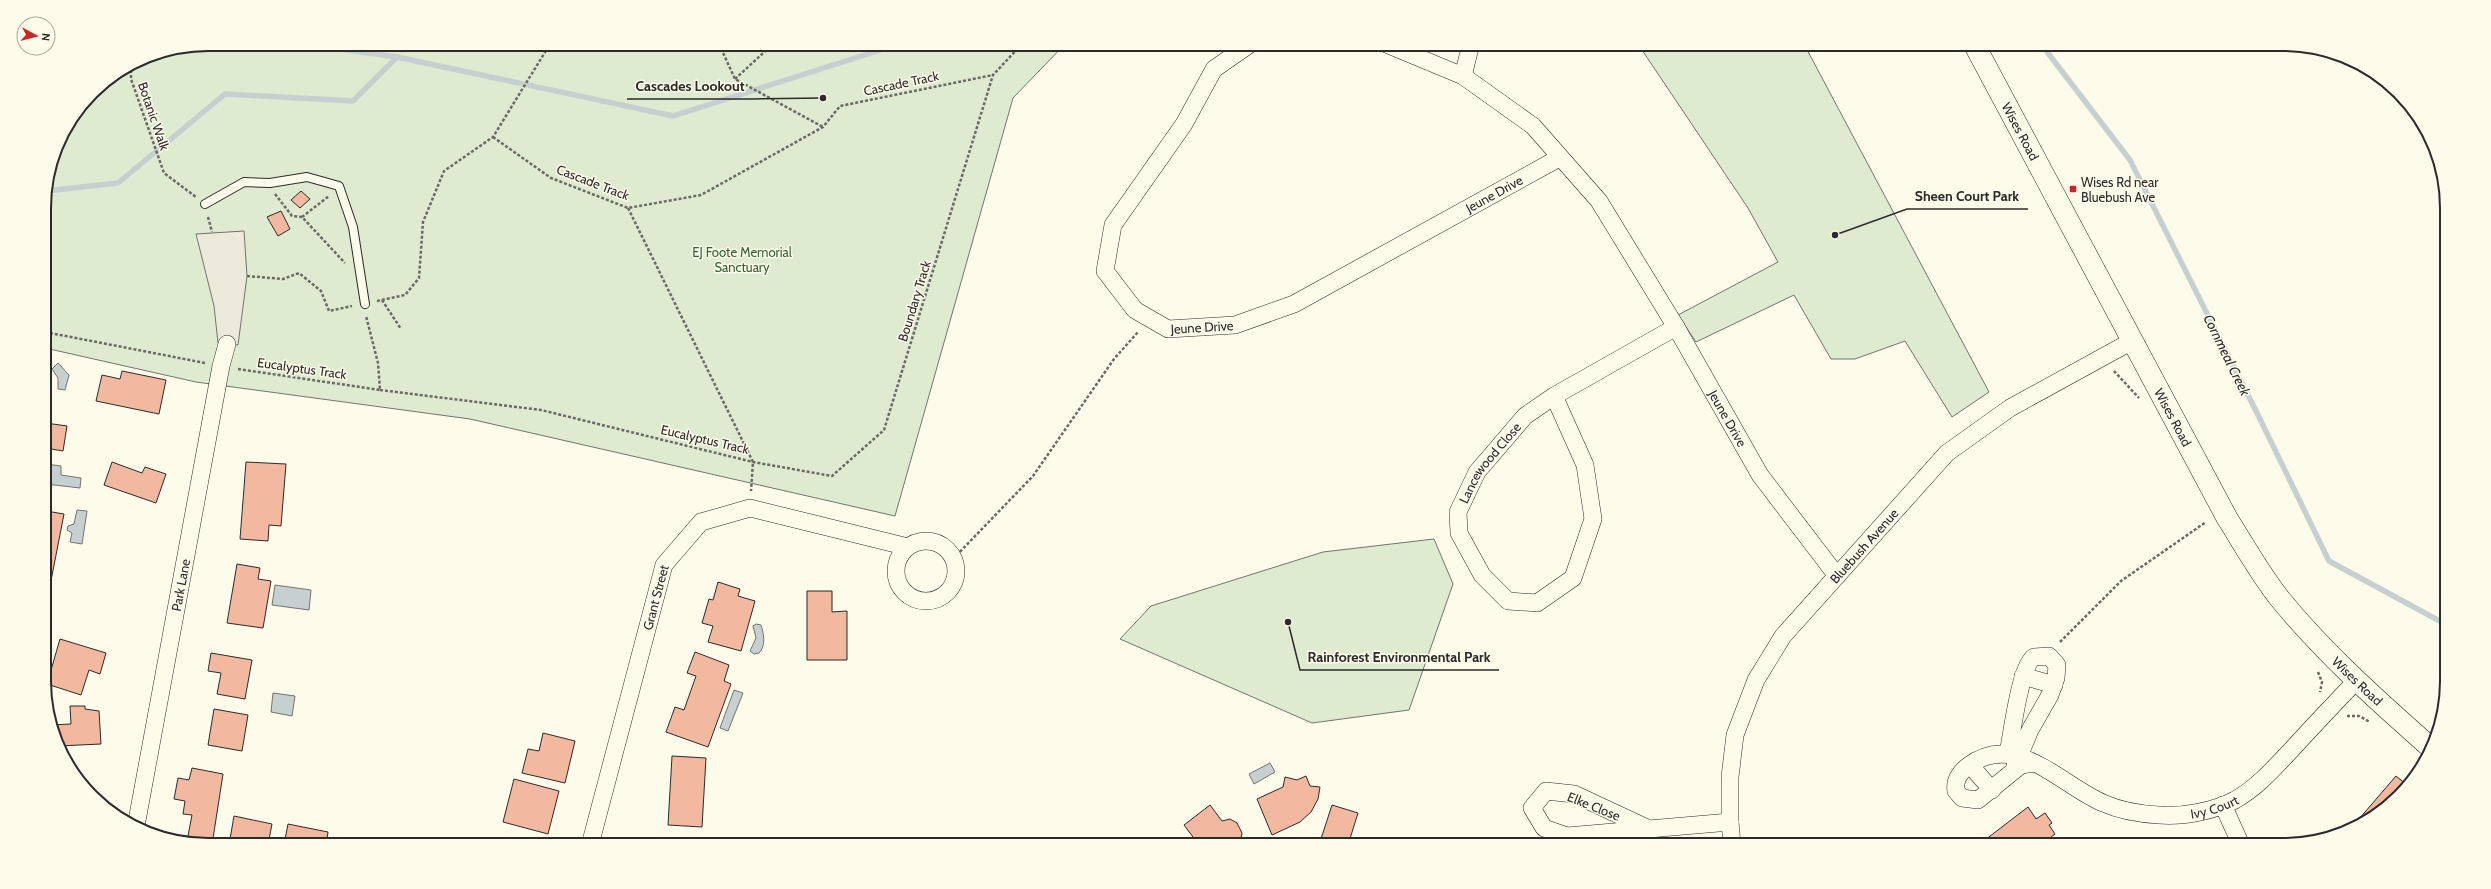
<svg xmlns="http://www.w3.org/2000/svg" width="2491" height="889" viewBox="0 0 2491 889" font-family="Cabin,sans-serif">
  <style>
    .green { fill: #deebd1; stroke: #74746e }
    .parking { fill: #eceadb; stroke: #74746e }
    .water { fill: #c7d0d0; stroke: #74746e }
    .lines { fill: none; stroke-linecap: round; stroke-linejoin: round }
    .stream { stroke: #c7d0d0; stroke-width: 5.5 }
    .building { fill: #f2b8a0; stroke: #2b2b2b }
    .service-casing { stroke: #2b2b2b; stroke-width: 10 }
    .minor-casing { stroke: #2b2b2b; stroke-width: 18 }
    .tertiary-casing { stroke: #2b2b2b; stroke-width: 22 }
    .path { stroke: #6a6964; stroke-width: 2.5; stroke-dasharray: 3 2; stroke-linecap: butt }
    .service { stroke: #fdfbea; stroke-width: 8 }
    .minor { stroke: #fdfbea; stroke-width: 17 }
    .tertiary { stroke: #fdfbea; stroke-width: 21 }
    .poi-dot { fill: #c62828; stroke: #fdfbea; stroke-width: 1.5 }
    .labels { text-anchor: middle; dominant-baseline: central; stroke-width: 3; stroke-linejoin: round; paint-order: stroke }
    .street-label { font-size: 13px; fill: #2b2b2b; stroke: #fdfbea }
    .poi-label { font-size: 13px; fill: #2b2b2b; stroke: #fdfbea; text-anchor: start }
    .park-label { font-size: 13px; fill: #34623c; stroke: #fdfbea }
    .water-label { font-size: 14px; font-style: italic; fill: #2b2b2b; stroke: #fdfbea }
    .rim { fill: none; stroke: #2b2b2b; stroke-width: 2 }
    .leader { fill: none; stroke: #2b2b2b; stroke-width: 1.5 }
    .callout-dot { fill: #2b2b2b; stroke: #fdfbea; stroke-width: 1.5 }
    .callout-label { font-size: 14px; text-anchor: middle; font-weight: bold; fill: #2b2b2b; stroke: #fdfbea; stroke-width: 3; stroke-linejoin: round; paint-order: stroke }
  </style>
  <rect width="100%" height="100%" fill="#fdfbea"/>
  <g class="green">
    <polygon points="208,44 1065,44 1013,98 895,516 470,419 196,382 45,348 44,197 61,135 100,85 146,56"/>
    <polygon points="1638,44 1804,44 1989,392 1952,417 1905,341 1855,359 1831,359 1794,295 1696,342 1678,315 1778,262 1748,208"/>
    <polygon points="1434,539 1453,584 1409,710 1312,723 1120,639 1151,606 1323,552"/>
  </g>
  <polygon class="parking" points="244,231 247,276 238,345 218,343 214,306 196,234"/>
  <g class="water">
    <polygon points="58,363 69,375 65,390 58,389 58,378 52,369"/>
    <polygon points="46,464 61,466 61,475 81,478 80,488 46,484"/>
    <polygon points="77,510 87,511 82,544 70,542 72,533 67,530 68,526 74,524"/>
    <polygon points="275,585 311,590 309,610 272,605"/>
    <path d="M756,624L761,625C764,634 766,646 759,653L754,654L750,651L756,638L753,626Z"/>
    <polygon points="734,690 743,693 728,731 720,728"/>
    <polygon points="273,693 295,696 292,716 271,712"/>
    <polygon points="1270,763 1275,772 1254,784 1249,774"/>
  </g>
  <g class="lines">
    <g class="stream">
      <polyline points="305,44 397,57 673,116 899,44"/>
      <polyline points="2041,44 2130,160 2260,419 2329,561 2447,625"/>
      <polyline points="152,55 255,44"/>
      <polyline points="46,191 118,183 225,94 353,101 397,57"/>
    </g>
  </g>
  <g class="building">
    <polygon points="301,191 310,199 300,208 291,200"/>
    <polygon points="281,211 290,229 278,236 267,217"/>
    <polygon points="45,358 49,359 45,378"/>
    <polygon points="122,371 166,380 159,414 96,401 102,375 120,379"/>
    <polygon points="46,423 67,426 63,451 46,448"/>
    <polygon points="112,462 142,473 145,467 166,474 156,503 104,485"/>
    <polygon points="246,462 286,464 281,526 269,525 268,541 240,539"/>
    <polygon points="46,511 64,514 49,591 46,591"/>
    <polygon points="237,564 260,568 258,579 271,581 263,628 227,623"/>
    <polygon points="718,582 740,589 738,596 755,601 741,651 708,642 713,626 702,623 709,599 713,600"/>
    <polygon points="807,591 832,591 832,612 847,611 847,660 807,660"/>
    <polygon points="60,639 106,653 100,674 89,670 81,695 47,684"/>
    <polygon points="695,652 729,665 724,681 731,684 708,747 666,732 675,707 684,710 696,676 687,673"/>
    <polygon points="211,653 252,660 245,699 217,694 221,673 208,671"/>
    <polygon points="70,706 85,706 85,709 99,711 101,744 58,746 51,725 71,724"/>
    <polygon points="214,709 248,715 242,751 208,745"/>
    <polygon points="543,733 575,741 565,783 522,773 528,749 539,751"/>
    <polygon points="672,756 706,758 702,827 668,825"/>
    <polygon points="192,768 223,774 212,845 187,841 192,815 183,814 185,801 174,799 178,778 189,780"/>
    <polygon points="1306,776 1310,786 1320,787 1318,799 1311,812 1300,822 1272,835 1257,799 1283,787 1285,777 1297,780"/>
    <polygon points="2396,776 2407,785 2383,811 2363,822 2359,819"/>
    <polygon points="514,779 559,791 548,834 503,822"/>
    <polygon points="1210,805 1222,821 1230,819 1237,823 1242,833 1240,844 1242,845 1199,845 1184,825"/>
    <polygon points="1332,805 1358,813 1348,845 1319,845"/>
    <polygon points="2028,807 2036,819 2045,813 2052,823 2049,825 2055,834 2041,845 1983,845 1981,843"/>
    <polygon points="234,816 272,824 268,845 229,845"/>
    <polygon points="288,824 328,832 326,845 284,845"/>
    <polygon points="2065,838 2082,845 2062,845"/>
    <polygon points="362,842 373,845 362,845"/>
  </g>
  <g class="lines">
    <defs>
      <polyline id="service" points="205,204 244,182 270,183 307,177 339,186 353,227 365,304"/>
      <g id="minor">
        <path id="s1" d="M1250,44L1214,69L1184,124L1113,225L1105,271L1135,310L1168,329L1235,325L1294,304L1559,158"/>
        <path id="s2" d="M1386,44L1463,76L1533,126L1599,201L1676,327L1760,475L1837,576"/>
        <polyline points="1463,76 1471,44"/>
        <path id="s3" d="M1554,396L1585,465L1593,519L1573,578L1537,603L1508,601L1482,575L1459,533L1458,512L1477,472L1525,416L1554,396L1676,327"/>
        <circle cx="926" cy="571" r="30"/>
        <polyline points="2023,676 2054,685"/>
        <path d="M2008,753C2012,734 2020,666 2034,657L2049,656L2057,665L2056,678L2050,695L2030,730L2015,766"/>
        <path id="s4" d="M2035,763L2021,765L1978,800L1962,798L1956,791C1954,781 1960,772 1968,766C2015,730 2061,785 2103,803C2121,811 2139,814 2159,815C2183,817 2214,811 2235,800C2258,787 2276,766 2294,747C2314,725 2335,703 2356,681"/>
        <polyline points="1970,765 1992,790"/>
        <polyline points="2223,805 2241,845"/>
        <path id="s5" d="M136,826L221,366L227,344"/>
        <polyline points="1649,829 1574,794 1546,791 1532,808 1544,828 1567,836 1730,822"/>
        <path id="s6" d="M590,845L664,565L701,522L750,508L908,547"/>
        <path id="s7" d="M1732,845L1730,822V777L1735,735L1756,680L1783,636L1947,453L2010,408L2132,341"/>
      </g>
      <g id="tertiary">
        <path id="s8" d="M1974,44L2227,518C2244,545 2260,574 2280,599C2325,654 2378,701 2431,748"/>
      </g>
    </defs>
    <use href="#service" class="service-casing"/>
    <use href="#minor" class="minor-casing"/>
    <use href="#tertiary" class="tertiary-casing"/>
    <g class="path">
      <polyline points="719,44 735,79 823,127"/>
      <polyline points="131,65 131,79 164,173 196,197"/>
      <polyline points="735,79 773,44"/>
      <polyline points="493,137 551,178 628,208 701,195 823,127 840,106 993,75"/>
      <polyline points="275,194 292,216 302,217 345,263"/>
      <polyline points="628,208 753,462 751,491"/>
      <polyline points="208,217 212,232"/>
      <polyline points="302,217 329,196"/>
      <polyline points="247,276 283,279 299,273 321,291 329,311 352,306"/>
      <polyline points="382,300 401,329"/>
      <polyline points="377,301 405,295 419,278 423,222 444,171 493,137 550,44"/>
      <polyline points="45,332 205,363"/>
      <polyline points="238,369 380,390 378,363 366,316"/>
      <polyline points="2114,371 2139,398"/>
      <polyline points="380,390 541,410 753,462 832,476 884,430 993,75 1022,44"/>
      <polyline points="953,559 1033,476 1114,359 1138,332"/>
      <polyline points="2060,642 2121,581 2206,522"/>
      <polyline points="2318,672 2322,682 2320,692"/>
      <polyline points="2347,716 2359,716 2370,722"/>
    </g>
    <use href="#service" class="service"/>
    <use href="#minor" class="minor"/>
    <use href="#tertiary" class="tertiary"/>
  </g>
  <rect class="poi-dot" x="2069" y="185" width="8" height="8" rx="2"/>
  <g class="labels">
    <g class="street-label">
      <text transform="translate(901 83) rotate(-12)">Cascade Track</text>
      <text transform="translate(154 116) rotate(71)">Botanic Walk</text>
      <text stroke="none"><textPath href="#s8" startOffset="99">Wises Road</textPath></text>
      <text transform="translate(593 182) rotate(21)">Cascade Track</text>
      <text stroke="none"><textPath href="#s1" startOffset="722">Jeune Drive</textPath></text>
      <text transform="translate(914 301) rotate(-73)">Boundary Track</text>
      <text stroke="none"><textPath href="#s1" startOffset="398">Jeune Drive</textPath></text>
      <text transform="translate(302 368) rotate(8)">Eucalyptus Track</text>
      <text stroke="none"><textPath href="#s8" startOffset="423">Wises Road</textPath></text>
      <text stroke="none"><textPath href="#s2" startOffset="522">Jeune Drive</textPath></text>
      <text transform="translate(705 439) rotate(13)">Eucalyptus Track</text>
      <text stroke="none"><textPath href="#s3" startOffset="430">Lancewood Close</textPath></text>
      <text stroke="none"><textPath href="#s7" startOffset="342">Bluebush Avenue</textPath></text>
      <text stroke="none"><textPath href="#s5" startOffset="245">Park Lane</textPath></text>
      <text stroke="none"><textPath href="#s6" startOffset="256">Grant Street</textPath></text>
      <text stroke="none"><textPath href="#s8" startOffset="747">Wises Road</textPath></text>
      <text stroke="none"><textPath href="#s4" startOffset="388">Ivy Court</textPath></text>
      <text transform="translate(1594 806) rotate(22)">Elke Close</text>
    </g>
    <g class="poi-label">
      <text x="2081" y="182">Wises Rd near<tspan x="2081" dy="15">Bluebush Ave</tspan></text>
    </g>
    <g class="park-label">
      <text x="742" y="252">EJ Foote Memorial<tspan x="742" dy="15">Sanctuary</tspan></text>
    </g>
    <g class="water-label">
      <text transform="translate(2227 355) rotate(64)">Cornmeal Creek</text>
    </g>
  </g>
  <path d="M0 0H2491V889H0ZM208 51H2283A157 157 0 0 1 2440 208V681A157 157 0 0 1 2283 838H208A157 157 0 0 1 51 681V208A157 157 0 0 1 208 51Z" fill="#fdfbea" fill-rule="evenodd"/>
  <path class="rim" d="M208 51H2283A157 157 0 0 1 2440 208V681A157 157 0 0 1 2283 838H208A157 157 0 0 1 51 681V208A157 157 0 0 1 208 51Z"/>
  <path class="leader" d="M823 98L752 99H627M1835 235L1907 209H2028M1288 622L1300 670H1499"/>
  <g class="callout-dot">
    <circle cx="823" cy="98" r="4"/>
    <circle cx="1835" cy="235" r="4"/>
    <circle cx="1288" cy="622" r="4"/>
  </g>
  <g class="callout-label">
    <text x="690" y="91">Cascades Lookout</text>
    <text x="1967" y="201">Sheen Court Park</text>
    <text x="1399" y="662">Rainforest Environmental Park</text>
  </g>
  <g transform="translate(36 36) rotate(97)"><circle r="19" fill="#fdfbea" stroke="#a9a89e"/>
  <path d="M0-3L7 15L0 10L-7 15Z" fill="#c62828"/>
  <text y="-6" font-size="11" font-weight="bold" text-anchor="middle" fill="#2b2b2b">N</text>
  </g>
</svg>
